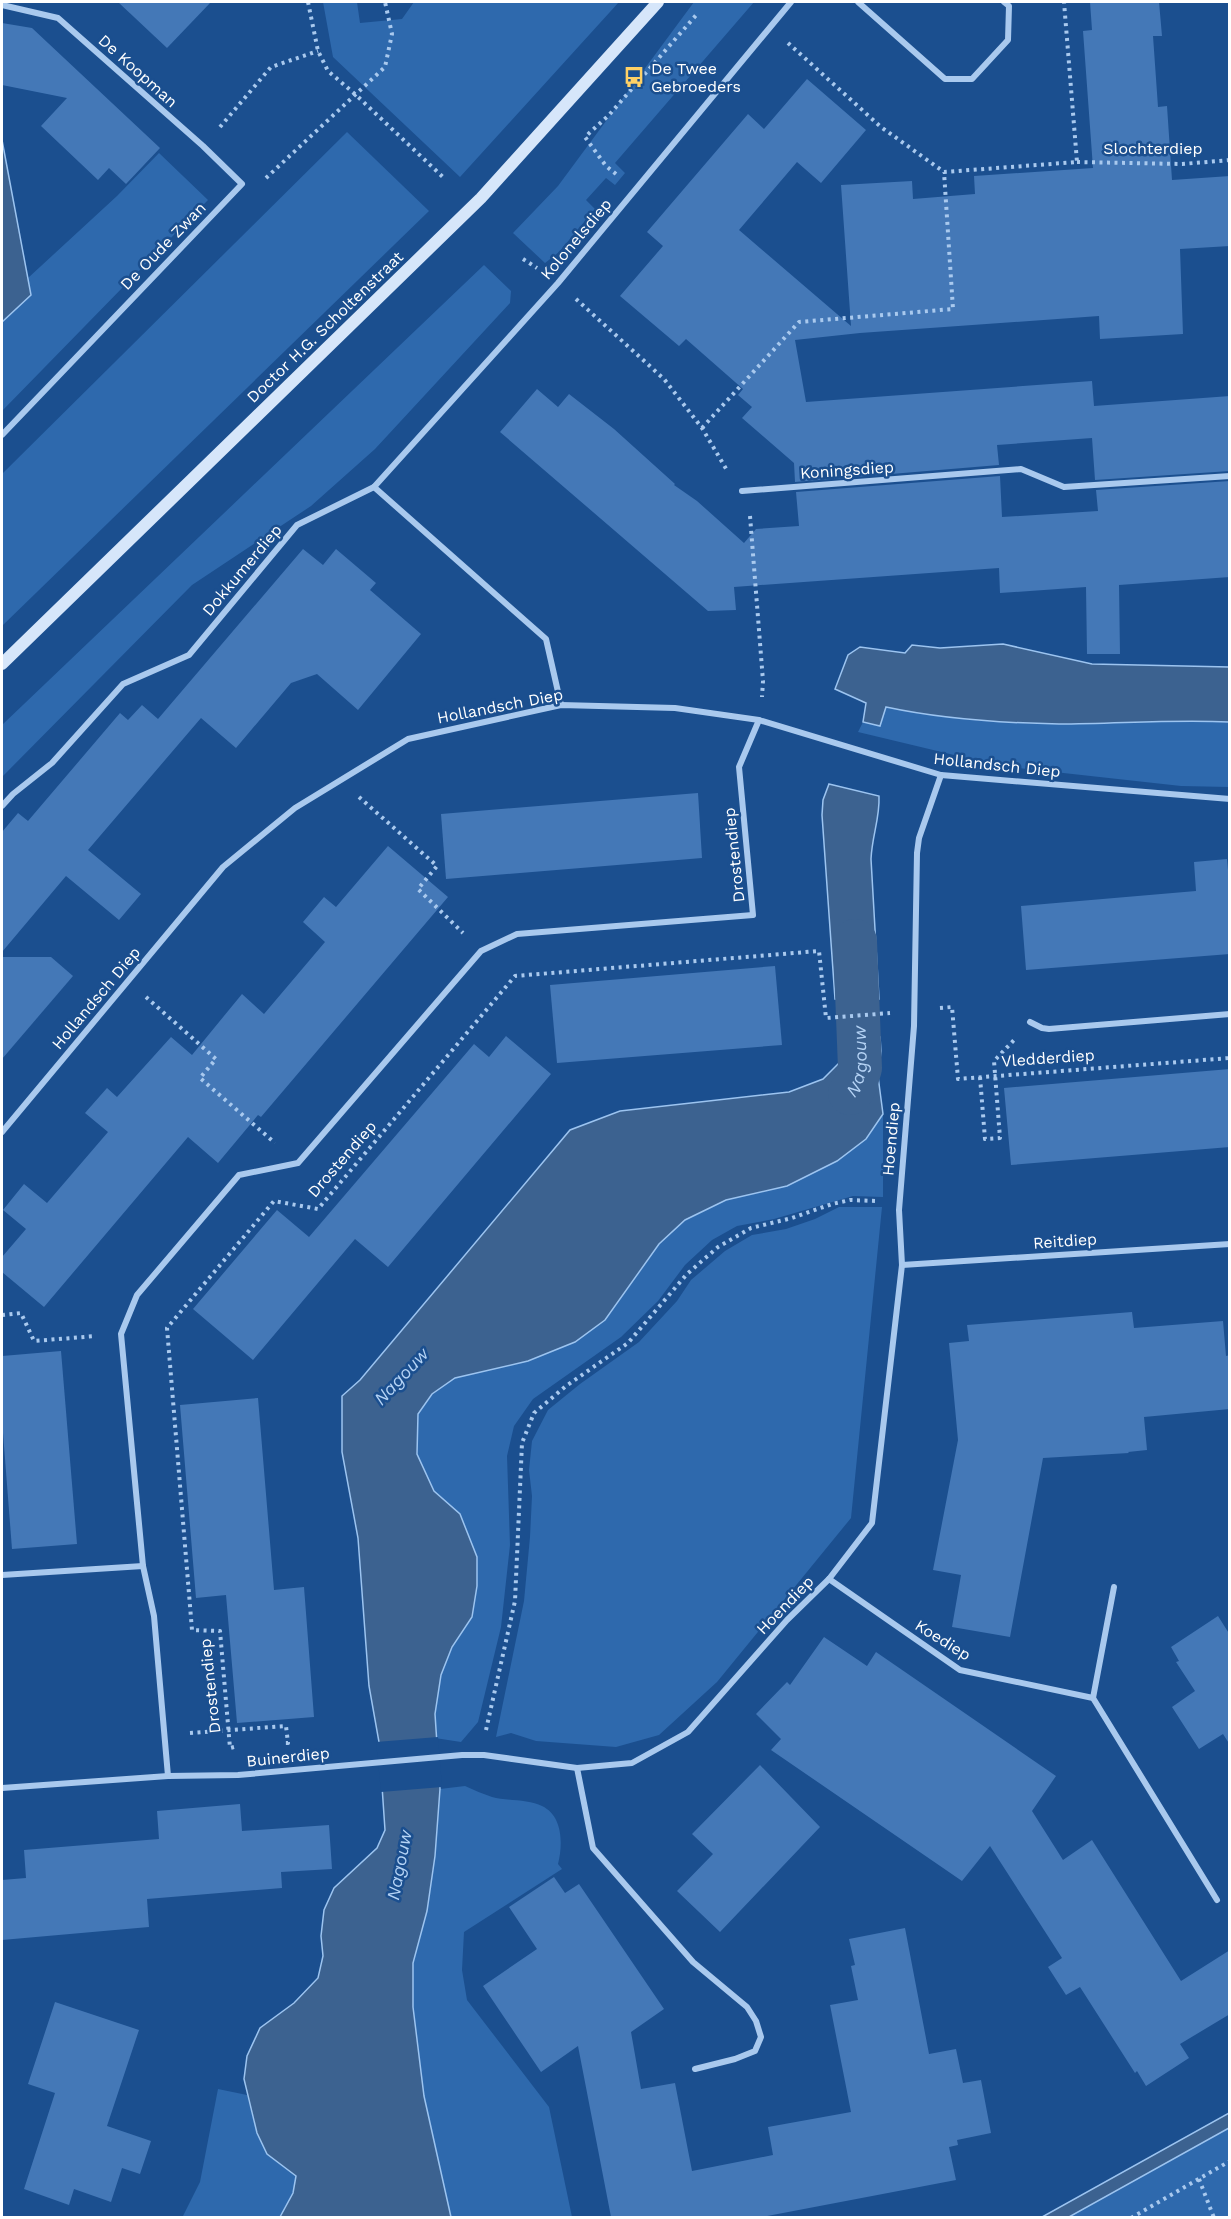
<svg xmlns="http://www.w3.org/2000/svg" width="1231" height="2219" viewBox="0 0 1231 2219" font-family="'Work Sans',sans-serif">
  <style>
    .green { fill: #2e69ad }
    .water { fill: #3c6290; stroke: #9cc4f0; stroke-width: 1.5 }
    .pier { fill: #1b4f8f }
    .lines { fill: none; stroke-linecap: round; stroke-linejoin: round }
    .canal { stroke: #3c6290; stroke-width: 44 }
    .building { fill: #4478b7 }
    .path { stroke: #a9c9ee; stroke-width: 4; stroke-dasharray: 3 4.5; stroke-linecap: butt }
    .street { stroke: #a9c9ee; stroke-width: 6 }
    .secondary { stroke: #d6e6fa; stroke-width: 12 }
    .labels { text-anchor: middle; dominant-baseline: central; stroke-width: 5; stroke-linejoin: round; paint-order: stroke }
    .poi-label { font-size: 16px; fill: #fff; stroke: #1b4f8f; text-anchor: start }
    .street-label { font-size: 16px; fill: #fff; stroke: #1b4f8f }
    .water-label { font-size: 18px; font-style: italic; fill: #b5d3f5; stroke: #1b4f8f }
  </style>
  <rect width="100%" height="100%" fill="#1b4f8f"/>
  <g class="green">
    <polygon points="323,2 357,2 360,23 402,19 414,2 619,2 460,177 333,57"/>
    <polygon points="694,2 754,2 615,163 625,173 615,185 606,178 586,200 595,209 559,252 545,263 513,233 558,186"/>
    <polygon points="347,132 429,211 2,626 2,474"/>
    <polygon points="159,153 208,200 2,411 2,322 31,295 28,278 117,196"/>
    <polygon points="484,265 511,291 510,303 375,449 311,506 192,585 2,777 2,725"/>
    <path d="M885,707C942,719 1001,723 1059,724C1116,724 1173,719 1229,722V787L1181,786L1000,766L858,732L863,722L880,726Z"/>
    <polygon points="883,1114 883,1197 853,1196 774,1219 737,1226 712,1240 685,1265 658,1301 621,1337 533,1399 514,1426 507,1456 510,1545 501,1627 478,1722 461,1742 435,1738 435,1714 441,1675 452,1647 472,1617 460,1514 434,1491 417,1454 418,1414 432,1394 455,1378 528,1361 605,1320 659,1244 685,1220 726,1200 787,1186 866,1139"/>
    <polygon points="839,1207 882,1207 851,1518 717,1682 659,1735 616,1747 536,1741 511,1733 496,1737 524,1601 530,1537 532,1496 529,1470 532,1441 548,1410 580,1384 639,1342 677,1301 691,1280 725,1251 752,1235 786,1229 815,1219"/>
    <path d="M465,1786C474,1790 483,1794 492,1797C506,1801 529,1799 542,1806C563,1816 563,1844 558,1864L562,1869L464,1932L462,1970L467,2000L549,2107L572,2217L450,2216L424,2096L413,2007V1963L427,1911L435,1856L440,1789Z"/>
    <polygon points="218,2089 247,2095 257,2133 283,2165 296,2176 293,2193 280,2217 182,2218 200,2182"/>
    <polygon points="1229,2117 1229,2217 1048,2218"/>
  </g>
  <g class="water">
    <polygon points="2,140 31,295 2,322"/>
    <path d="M1003,644L1092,664L1229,667V722C1173,719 1116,724 1059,724C1001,723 942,719 886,707L880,726L863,722L866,703L835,689L848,655L860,647L905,653L912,645L940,648Z"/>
    <path d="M829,784L879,796C880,818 872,836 871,859L879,999L863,1001L835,999L822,815L823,800Z"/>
    <polygon points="844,1032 865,1038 880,1037 881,1051 878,1076 883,1114 866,1139 837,1161 787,1186 726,1200 685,1220 659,1244 605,1320 575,1342 528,1361 455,1378 432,1394 418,1414 417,1454 434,1491 460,1514 477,1557 477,1586 472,1617 452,1647 441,1675 435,1714 440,1789 435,1856 427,1911 413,1963 413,2007 424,2096 451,2217 280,2217 293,2193 296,2176 267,2154 257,2133 244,2079 247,2056 260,2028 294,2003 318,1978 323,1956 321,1936 324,1910 334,1888 377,1848 385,1830 379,1742 369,1686 358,1538 342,1452 342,1396 360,1380 570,1130 620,1111 789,1092 823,1079 840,1062"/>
    <polygon points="1229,2113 1229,2128 1069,2217 1042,2217"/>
  </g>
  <polygon class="pier" points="438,1737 442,1787 381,1792 376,1742"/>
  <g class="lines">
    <path class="canal" id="s1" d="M850,1093L854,1088L860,1068L855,941"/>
  </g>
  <g class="building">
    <polygon points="118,2 211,2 167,48"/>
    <polygon points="1090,2 1159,2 1162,36 1153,36 1158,107 1167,106 1172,180 1230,176 1230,246 1180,249 1183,334 1100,339 1099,316 860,333 795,340 806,402 1092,381 1094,406 1230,396 1230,471 1095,480 1092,438 997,445 999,465 795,482 794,463 742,418 752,407 738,395 743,389 686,339 679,346 620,296 663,246 647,232 748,114 764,129 807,79 866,130 821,183 797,162 739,230 851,326 841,185 912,181 913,199 975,194 974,176 1093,168 1083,31 1092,30"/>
    <polygon points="2,23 32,28 160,148 126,184 109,168 98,180 41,126 67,98 2,85"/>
    <polygon points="537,389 558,407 569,394 614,429 675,484 674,485 697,501 744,543 756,529 799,526 796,492 1000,476 1002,517 1098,511 1096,490 1230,481 1230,577 1119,585 1120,654 1087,654 1086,587 1000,593 999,568 734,587 736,610 708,611 500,432"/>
    <polygon points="303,549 323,565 336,549 376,583 370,590 421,634 358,710 317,674 291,683 236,748 201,718 88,850 141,894 119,920 66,876 2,952 2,832 18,813 28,821 120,713 128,720 142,705 158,719"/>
    <polygon points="698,793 702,858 446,879 441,814"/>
    <polygon points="388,846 448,897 261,1117 258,1115 218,1163 188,1137 44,1307 2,1272 2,1257 26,1229 3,1210 24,1184 47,1203 108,1132 85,1113 107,1088 117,1097 171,1037 192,1055 242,994 264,1014 325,942 303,922 324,897 336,907"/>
    <polygon points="1227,859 1230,892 1230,954 1026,970 1021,906 1196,891 1194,862"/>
    <polygon points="2,957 51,957 73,976 2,1059"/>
    <polygon points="775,966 782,1045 557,1063 550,985"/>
    <polygon points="506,1036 551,1074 388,1267 355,1239 253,1360 193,1309 277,1210 309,1237 474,1044 489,1057"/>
    <polygon points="1230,1069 1230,1147 1011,1165 1004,1088"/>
    <polygon points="1132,1312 1134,1328 1223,1321 1226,1356 1230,1355 1230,1409 1144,1417 1147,1450 1128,1452 1129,1453 1043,1458 1010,1637 952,1627 961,1575 933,1570 958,1440 949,1343 969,1341 967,1325"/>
    <polygon points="61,1351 77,1544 12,1549 2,1420 2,1356"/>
    <polygon points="258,1398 274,1590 304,1587 314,1717 237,1723 226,1595 196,1598 180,1405"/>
    <polygon points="1218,1616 1230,1635 1230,1745 1223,1734 1199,1749 1172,1707 1195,1691 1176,1662 1179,1661 1171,1647"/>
    <polygon points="824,1637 867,1666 876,1652 1056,1776 1032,1811 1063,1860 1092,1840 1181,1981 1230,1950 1230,2014 1180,2044 1189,2058 1146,2086 1137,2071 1135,2073 1080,1987 1066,1995 1048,1967 1062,1958 990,1846 962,1881 771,1750 781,1739 756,1714 787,1682 790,1685"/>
    <polygon points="760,1765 820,1827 720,1932 677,1891 713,1854 692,1834"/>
    <polygon points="240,1804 242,1831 329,1825 332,1869 281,1872 282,1888 147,1899 149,1927 2,1940 2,1880 26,1878 24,1850 159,1839 157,1811"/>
    <polygon points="554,1877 565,1893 579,1884 664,2009 631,2032 641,2089 675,2083 692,2171 773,2155 768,2127 851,2112 830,2005 858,2000 851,1966 855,1965 849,1939 905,1928 929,2054 956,2049 963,2083 981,2080 991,2133 957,2140 958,2145 949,2147 956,2180 762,2217 611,2217 578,2046 541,2072 483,1986 537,1949 509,1907"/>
    <polygon points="55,2002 139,2030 107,2126 151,2141 140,2174 122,2168 111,2202 74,2189 69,2205 24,2189 55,2093 28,2084"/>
  </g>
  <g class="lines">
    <g class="path">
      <polyline points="308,2 318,51 328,71 356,95 445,179"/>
      <polyline points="788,43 881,127 944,172 1077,162 1064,2"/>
      <polyline points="220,127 271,67 318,51"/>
      <polyline points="1077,162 1182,164 1230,160"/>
      <polyline points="616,174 606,166 585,137 609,115 698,13"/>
      <polyline points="266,178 385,67 392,34 385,2"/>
      <polyline points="523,259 537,268"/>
      <polyline points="576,299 664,379 702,428 728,472"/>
      <polyline points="702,428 799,322 953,309 944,172"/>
      <polyline points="750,516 763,681 762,697"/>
      <polyline points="359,797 437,866 418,889 463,933"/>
      <polyline points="146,997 216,1059 200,1078 275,1143"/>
      <polyline points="940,1008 952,1007 958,1079 1230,1058"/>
      <polyline points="980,1077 985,1139 1000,1138 994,1061 1014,1040"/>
      <polyline points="2,1315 21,1313 34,1341 96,1336"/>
      <polyline points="486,1730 515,1601 522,1443 534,1413 566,1386 628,1343 687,1274 718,1247 751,1228 792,1218 832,1204 850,1200 876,1201"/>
      <polyline points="190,1733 286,1726 288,1743 284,1743"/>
      <polyline points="234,1747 230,1748 220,1631 192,1630 167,1328 274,1201 318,1209 515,976 819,951 826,1018 890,1013"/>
      <polyline points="1199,2179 1214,2218"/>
      <polyline points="1131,2218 1230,2161"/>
    </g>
    <g class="street">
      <polyline points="858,2 945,79 972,79 1008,40 1009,6 1004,2"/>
      <polyline points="2,5 58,18 203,146 242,184 2,435"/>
      <polyline points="374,487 546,639 561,705"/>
      <polyline points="742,491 1021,469 1064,487 1230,476"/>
      <polyline points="2,806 13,794 52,763 123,684 189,655 297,525 374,487 558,283 791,2"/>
      <polyline points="1030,1022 1042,1028 1049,1029 1230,1014"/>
      <polyline points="2,1132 223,867 295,808 408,739 561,705 675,708 759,720 941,775 1230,799"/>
      <polyline points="902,1265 1230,1244"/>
      <polyline points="2,1575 143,1566"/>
      <polyline points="829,1579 960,1670 1093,1698"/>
      <polyline points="1114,1587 1093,1698 1217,1900"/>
      <polyline points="168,1776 154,1616 143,1566 121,1334 137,1295 239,1175 298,1163 481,951 517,934 753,915 739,767 759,720"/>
      <polyline points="2,1788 168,1776 238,1775 462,1755 484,1755 577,1768"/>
      <polyline points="695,2069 735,2059 755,2051 761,2037 756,2021 747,2007 693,1962 593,1848 577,1768 632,1763 688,1732 787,1620 829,1579 872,1523 902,1265 899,1210 914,1026 917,853 919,838 941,775"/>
    </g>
    <polyline class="secondary" points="2,664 481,198 658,2"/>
  </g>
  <defs>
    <symbol id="bus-bare" viewBox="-9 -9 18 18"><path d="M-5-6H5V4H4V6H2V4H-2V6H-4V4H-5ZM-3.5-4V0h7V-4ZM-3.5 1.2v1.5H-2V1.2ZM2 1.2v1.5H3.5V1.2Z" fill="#ffd166" stroke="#1b4f8f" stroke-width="2.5" paint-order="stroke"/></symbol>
  </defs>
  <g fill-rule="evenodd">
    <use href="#bus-bare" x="619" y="62" width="30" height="30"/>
  </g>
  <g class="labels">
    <g class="poi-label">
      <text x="651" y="68">De Twee<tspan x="651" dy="18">Gebroeders</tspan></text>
    </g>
    <g class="street-label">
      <text transform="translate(138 71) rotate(42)">De Koopman</text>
      <text x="1153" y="148">Slochterdiep</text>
      <text transform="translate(576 239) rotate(-50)">Kolonelsdiep</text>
      <text transform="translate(163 246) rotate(-46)">De Oude Zwan</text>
      <text transform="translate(325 327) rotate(-44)">Doctor H.G. Scholtenstraat</text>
      <text transform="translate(847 470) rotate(-4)">Koningsdiep</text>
      <text transform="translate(242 570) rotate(-50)">Dokkumerdiep</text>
      <text transform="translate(500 706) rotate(-11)">Hollandsch Diep</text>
      <text transform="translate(997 765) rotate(6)">Hollandsch Diep</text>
      <text transform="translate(734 855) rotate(-96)">Drostendiep</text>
      <text transform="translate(96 998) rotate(-50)">Hollandsch Diep</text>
      <text transform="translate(1048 1058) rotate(-4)">Vledderdiep</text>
      <text transform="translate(891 1139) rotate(-85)">Hoendiep</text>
      <text transform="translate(342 1159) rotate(-49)">Drostendiep</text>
      <text transform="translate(1065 1241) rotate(-4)">Reitdiep</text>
      <text transform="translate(785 1605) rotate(-46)">Hoendiep</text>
      <text transform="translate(943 1640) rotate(32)">Koediep</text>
      <text transform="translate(210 1686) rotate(-96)">Drostendiep</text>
      <text transform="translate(288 1757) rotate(-6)">Buinerdiep</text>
    </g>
    <g class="water-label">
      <text stroke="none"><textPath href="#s1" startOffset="34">Nagouw</textPath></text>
      <text transform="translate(401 1376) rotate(-47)">Nagouw</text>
      <text transform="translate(399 1865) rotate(-79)">Nagouw</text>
    </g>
  </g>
  <rect width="1231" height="2219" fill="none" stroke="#ffffff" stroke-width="6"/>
</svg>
